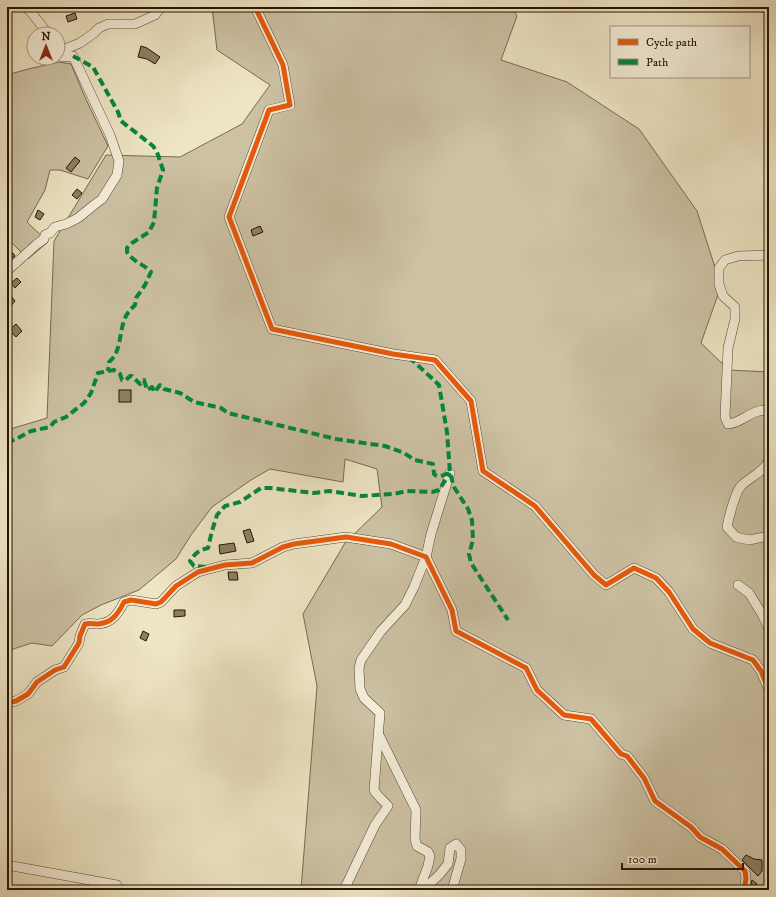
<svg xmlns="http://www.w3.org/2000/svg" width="776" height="897" viewBox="0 0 776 897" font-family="'IM FELL DW Pica',serif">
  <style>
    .green { fill: #ccc1a3; stroke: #786a52 }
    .building { fill: #8e8066; stroke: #251301 }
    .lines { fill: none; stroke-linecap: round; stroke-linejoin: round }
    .street-casing { stroke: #574832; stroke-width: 10 }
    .street { stroke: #f4eed9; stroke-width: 9 }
    .quiet { stroke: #00873e; stroke-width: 4; stroke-dasharray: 8 4; stroke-linecap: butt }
    .cycleway-casing { stroke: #f4eed9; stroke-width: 8 }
    .cycleway { stroke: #e8590c; stroke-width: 5 }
  </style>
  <rect width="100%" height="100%" fill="#eee5c4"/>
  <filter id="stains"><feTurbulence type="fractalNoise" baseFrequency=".005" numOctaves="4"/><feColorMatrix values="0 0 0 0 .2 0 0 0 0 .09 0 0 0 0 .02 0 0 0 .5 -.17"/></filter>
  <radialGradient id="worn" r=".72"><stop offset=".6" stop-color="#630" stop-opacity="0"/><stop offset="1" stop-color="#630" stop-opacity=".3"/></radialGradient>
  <g class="green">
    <polygon points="212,7 512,7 517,16 501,60 567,82 639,129 697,211 721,286 701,343 729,370 769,372 769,890 301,890 317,686 303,614 345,543 382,507 377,469 345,459 343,482 270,469 251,480 212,507 191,535 176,559 139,590 101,605 82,615 52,646 32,643 7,651 7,430 47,418 54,241 106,155 180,157 242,124 270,85 217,50"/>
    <polygon points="59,62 71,64 84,95 108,146 88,179 60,170 50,170 45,190 27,222 48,242 28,259 12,243 7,247 7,75 28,69"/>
  </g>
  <g class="building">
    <polygon points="75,13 77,19 68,22 66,16"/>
    <polygon points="141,46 147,48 160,57 155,64 147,59 138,57"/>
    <polygon points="75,157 80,161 71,172 66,168"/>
    <polygon points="77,189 82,193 77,199 72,195"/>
    <polygon points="38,210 44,214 40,220 35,217"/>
    <polygon points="260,226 263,232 253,236 251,230"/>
    <polygon points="13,253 15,256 7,263 7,256"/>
    <polygon points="17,278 21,282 15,288 11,283"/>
    <polygon points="11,296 15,301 10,307 7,303 7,300"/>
    <polygon points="16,324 22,331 16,337 9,330"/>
    <rect x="119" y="390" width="12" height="12"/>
    <polygon points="250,529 254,541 247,543 243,531"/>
    <polygon points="234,543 236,551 220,554 219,545"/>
    <polygon points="228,572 237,572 238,580 229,580"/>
    <polygon points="174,610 185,610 185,616 174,617"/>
    <polygon points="143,631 149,634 146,641 140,638"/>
    <polygon points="746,855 754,859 762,860 762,871 758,876 742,860"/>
    <polygon points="752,880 757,884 750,890"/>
  </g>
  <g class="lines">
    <defs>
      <g id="street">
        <polyline points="25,7 31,12 48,34"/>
        <polyline points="255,7 283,65 290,105 269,110 229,217 272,329 393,354 435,360 471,401 483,471 535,506 594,575 606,585 634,568 656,578 669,592 693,629 710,643 753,660 761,671 769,690"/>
        <polyline points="760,7 769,8"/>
        <path d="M769,255L738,256L725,260L719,268V284L723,296L735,307V319L728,348L725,417L728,424C743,423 753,407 769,411"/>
        <polyline points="7,271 37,244 44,239 45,235 50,233 55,227 66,224 78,218 94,205 102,199 117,175 119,161 110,135 73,56 63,57 62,52 65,49 80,43 94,33 99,28 108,24 135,24 155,15 161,7"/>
        <path d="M769,460C763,473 751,476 741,486C735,493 729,517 727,527L736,537L749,540L769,536"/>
        <polyline points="738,585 749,593 763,616 769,629"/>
        <path d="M7,703L16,701L28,694L37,682L55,670L64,667L79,643L80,636L85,624C90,623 94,624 98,624C112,623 118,614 124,602L131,600L156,604L161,602L176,586L198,572L225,565L252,563L283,547L294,544L346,537L391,544L426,557L452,610L456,631L526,668L537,690L564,715L591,719L621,754L627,756L644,778L655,801L691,827L700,837L722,849L745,871L746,879L744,890"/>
        <polyline points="379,735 416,810 415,839 417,846 428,852 430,856 428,866 420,887 425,888 439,875 448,864 450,848 456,844 461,850 461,859 452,890"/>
        <polyline points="7,865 117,885"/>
        <path d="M344,890L375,825L388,806C383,800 378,797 374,790L380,713L364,698L360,689L359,668L361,660L381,631L405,605L414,587L426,557L431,534L450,473"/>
      </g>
    </defs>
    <use href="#street" class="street-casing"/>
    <use href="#street" class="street"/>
    <g class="quiet">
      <path d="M73,56L93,67L118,112L121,121L153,146L157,152L163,170L157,188L154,222L149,232L132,243L127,248V252C133,262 144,264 151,272L145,285L136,298L135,305C130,310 126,314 124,321C119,334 121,353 109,362L108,371"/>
      <polyline points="409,357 439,385 447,432 450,473 454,487 468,509 472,520 473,540 469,554 471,563 508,620"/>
      <path d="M7,443L18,438L31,431L50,427L54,422L66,417L84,403L91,393L98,373L114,370L120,374L122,380H126L130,376H132L140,384L144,380L147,390L152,387L153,389L155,386L157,389L160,385L164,389L180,393L194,402L221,408L228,413L336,439L385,446L404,453L415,460L433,464L434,474C439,479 444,474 450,473"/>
      <path d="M206,567L194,566L190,561C195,553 199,550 208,548L212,531L217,515L225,506L240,502L261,488H270L314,493L329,491L362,496L393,494L407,491L432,492L439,490L450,473"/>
    </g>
    <defs>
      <g id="cycleway">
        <polyline points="255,7 283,65 290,105 269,110 229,217 272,329 393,354 435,360 471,401 483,471 535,506 594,575 606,585 634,568 656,578 669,592 693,629 710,643 753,660 761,671 769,690"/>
        <path d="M7,703L16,701L28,694L37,682L55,670L64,667L79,643L80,636L85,624C90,623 94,624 98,624C112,623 118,614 124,602L131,600L156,604L161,602L176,586L198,572L225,565L252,563L283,547L294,544L346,537L391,544L426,557L452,610L456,631L526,668L537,690L564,715L591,719L621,754L627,756L644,778L655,801L691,827L700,837L722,849L745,871L746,879L744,890"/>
      </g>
    </defs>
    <use href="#cycleway" class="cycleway-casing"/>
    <use href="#cycleway" class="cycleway"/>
  </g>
  <rect width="776" height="897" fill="none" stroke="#eee5c4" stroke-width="24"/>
  <rect x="8" y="8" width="760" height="881" fill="none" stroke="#251301" stroke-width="2"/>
  <rect x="12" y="12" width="752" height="873" fill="none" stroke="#251301"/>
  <rect x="610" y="26" width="140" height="52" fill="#f4eed9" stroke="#a19683"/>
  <rect x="618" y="39" width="20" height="6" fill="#e8590c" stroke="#a19683"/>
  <text x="646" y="46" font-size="12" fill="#251301">Cycle path</text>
  <rect x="618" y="59" width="20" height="6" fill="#00873e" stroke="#a19683"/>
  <text x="646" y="66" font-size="12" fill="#251301">Path</text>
  <g transform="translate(46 46)"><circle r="19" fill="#f4eed9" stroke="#a19683"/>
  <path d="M0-3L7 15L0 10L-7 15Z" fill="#8f2418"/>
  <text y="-6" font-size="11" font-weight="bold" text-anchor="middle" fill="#251301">N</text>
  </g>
  <path d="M622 863v6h121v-6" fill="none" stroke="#251301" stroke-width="2"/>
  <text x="628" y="863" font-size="12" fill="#251301" stroke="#f4eed9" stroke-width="3" paint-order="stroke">100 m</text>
  <rect width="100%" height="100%" filter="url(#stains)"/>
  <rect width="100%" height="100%" fill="url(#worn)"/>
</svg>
